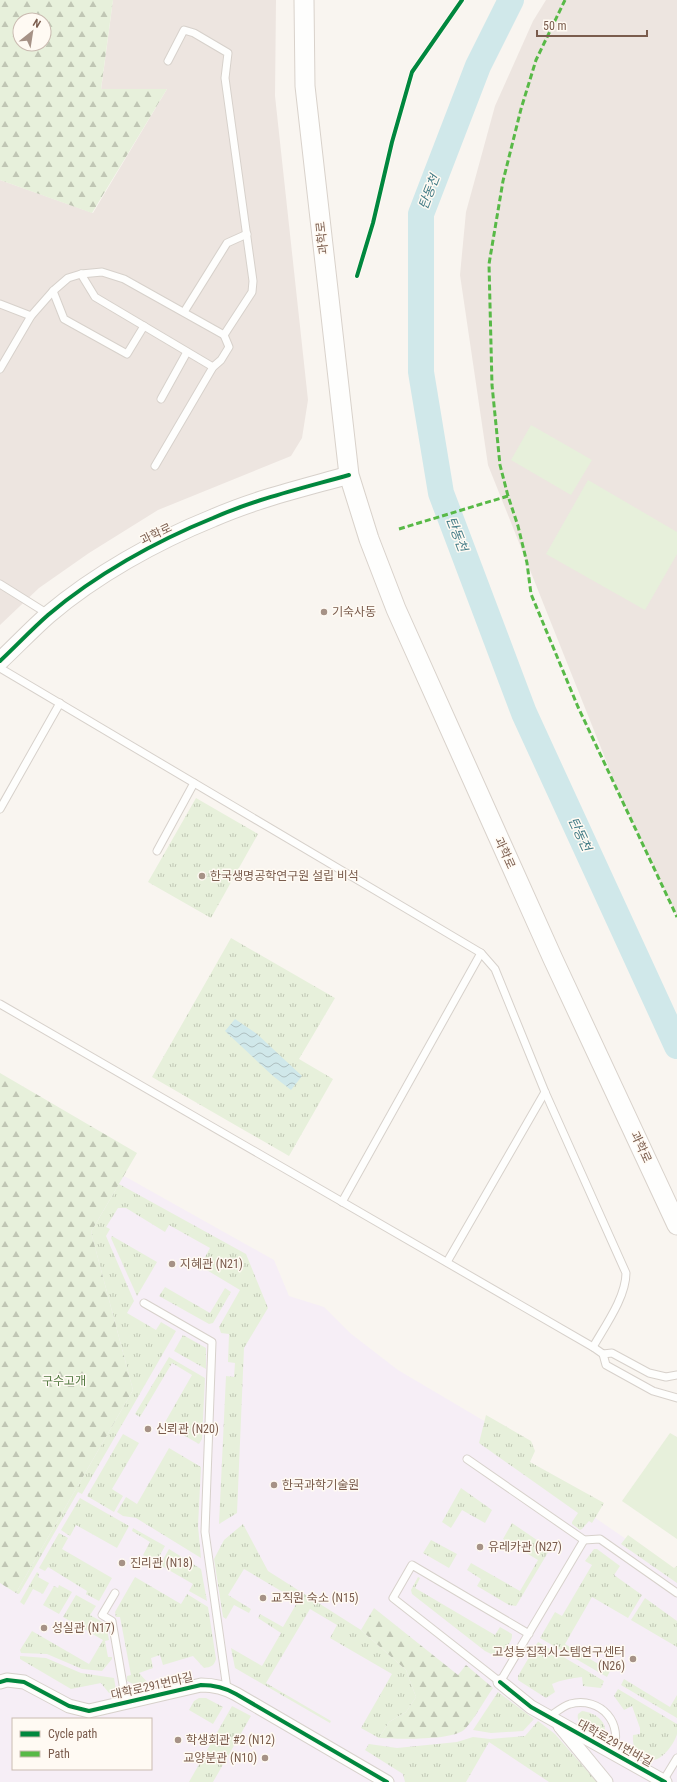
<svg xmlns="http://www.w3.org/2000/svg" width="677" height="1782" viewBox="0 0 677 1782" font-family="'Roboto Condensed','Noto Sans KR',sans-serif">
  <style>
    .industrial { fill: #ede5e0 }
    .education { fill: #f6eef6; fill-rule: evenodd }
    .grass { fill: url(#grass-tufts) }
    .forest { fill: url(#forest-firs); fill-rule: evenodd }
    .pitch { fill: #e7f0db }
    .water { fill: url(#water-waves) }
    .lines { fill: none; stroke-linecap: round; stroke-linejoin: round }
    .river { stroke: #d0e8ea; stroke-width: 26 }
    .service-casing { stroke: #d7d1cb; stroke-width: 9 }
    .minor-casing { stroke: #d7d1cb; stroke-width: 15 }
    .tertiary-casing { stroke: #d7d1cb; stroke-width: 19 }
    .secondary-casing { stroke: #d9d2cb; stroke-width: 21 }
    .service { stroke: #fefefd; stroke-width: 7 }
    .minor { stroke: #fefefd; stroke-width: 13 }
    .tertiary { stroke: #fefefd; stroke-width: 17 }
    .secondary { stroke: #fefefd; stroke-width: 19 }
    .quiet { stroke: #58b947; stroke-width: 3; stroke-dasharray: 6 3; stroke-linecap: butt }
    .cycleway-casing { stroke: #fffaf3; stroke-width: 6 }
    .cycleway { stroke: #00873e; stroke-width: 4 }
    .poi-dot { fill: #a69286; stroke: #fffaf3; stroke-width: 1.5 }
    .labels { text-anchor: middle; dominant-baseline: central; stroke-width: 3; stroke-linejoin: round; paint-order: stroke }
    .street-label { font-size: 12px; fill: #7a5c4d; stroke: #fffaf3 }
    .poi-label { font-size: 12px; fill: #7a5c4d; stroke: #fffaf3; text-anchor: start }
    .park-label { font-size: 12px; fill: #537a41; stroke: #fffaf3 }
    .water-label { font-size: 13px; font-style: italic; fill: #437c86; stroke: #fffaf3 }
  </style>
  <defs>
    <pattern id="grass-tufts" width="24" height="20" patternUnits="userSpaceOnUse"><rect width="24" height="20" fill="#e7f0db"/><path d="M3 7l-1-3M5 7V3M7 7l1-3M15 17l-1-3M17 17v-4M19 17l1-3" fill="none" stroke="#c0c6b4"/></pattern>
    <pattern id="forest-firs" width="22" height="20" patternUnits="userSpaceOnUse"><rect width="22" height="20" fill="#e7f0db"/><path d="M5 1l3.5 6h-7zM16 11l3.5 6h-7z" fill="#c0c6b4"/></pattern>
    <pattern id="water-waves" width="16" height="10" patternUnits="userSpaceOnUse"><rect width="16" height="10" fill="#d0e8ea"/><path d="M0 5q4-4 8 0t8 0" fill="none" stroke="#aebfc0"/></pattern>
  </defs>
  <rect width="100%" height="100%" fill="#f9f5f0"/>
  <g class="industrial">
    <polygon points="113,0 276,0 275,96 308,400 302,438 291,456 158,510 89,553 39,588 0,625 0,180 93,213 167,89 101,90"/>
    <polygon points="546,0 677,0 677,916 617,788 488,465 460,275 466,212 495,106 533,21"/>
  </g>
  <path class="education" d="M92,1172L126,1177L274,1260L289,1296L324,1307L350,1333L398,1370L513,1438L505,1456L677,1574V1782H0V1400L57,1233ZM13,1719H151V1769H13Z"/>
  <g class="grass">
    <polygon points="196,798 258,834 211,918 148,882"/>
    <polygon points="231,938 335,998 299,1059 333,1079 289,1156 152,1077"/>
    <polygon points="119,1184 246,1254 268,1308 244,1348 237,1513 219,1524 226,1376 234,1377 235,1363 228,1362 229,1334 221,1333 219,1327 240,1290 200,1266 210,1248 169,1225 165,1232 126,1208 118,1208 106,1227 110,1229 106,1236 134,1301 127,1313 156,1330 161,1322 176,1331 82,1494 78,1492 19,1594 16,1593 133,1390 91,1232"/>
    <polygon points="112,1236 157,1262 137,1296 111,1238"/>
    <polygon points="165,1287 210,1313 225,1288 231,1292 213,1323 209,1324 159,1296"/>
    <polygon points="183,1335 206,1348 206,1369 174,1351"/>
    <polygon points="169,1357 205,1378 202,1439 199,1444 164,1424 192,1375 172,1363 140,1417 135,1414"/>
    <polygon points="486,1415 531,1441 535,1451 530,1462 604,1503 592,1523 589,1521 582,1529 580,1530 572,1524 572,1522 578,1513 479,1443"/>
    <polygon points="123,1434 139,1443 112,1489 123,1496 114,1512 87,1496"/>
    <polygon points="169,1448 201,1467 198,1526 201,1558 136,1518 123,1516 117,1512 126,1497 137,1504"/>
    <polygon points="461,1488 492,1510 485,1523 462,1510 451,1528 442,1522"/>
    <polygon points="80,1498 129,1526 117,1548 76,1525 70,1536 61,1530"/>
    <polygon points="512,1523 550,1549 516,1606 509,1605 477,1586 481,1579 467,1570 471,1563 520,1591 538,1560 503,1539"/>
    <polygon points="243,1524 268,1571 361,1630 406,1670 416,1697 406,1712 389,1722 379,1738 361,1728 392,1674 330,1638 337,1625 310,1609 266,1683 331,1721 330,1723 235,1668 231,1648 262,1666 281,1633 258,1618 260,1614 283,1627 298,1601 244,1569 228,1595 251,1609 249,1613 234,1605 226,1619 223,1617 214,1559 224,1540"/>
    <polygon points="133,1528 165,1546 156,1562 143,1555 150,1542 132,1531"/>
    <polygon points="59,1533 68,1538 62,1549 112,1578 99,1601 86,1594 87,1591 48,1567 45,1571 39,1568"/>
    <polygon points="628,1535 674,1568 677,1566 677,1583 621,1544"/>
    <polygon points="431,1540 457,1554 449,1568 423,1553"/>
    <polygon points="169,1549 201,1569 207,1601 189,1591 193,1584 160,1565"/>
    <polygon points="594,1549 597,1549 620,1566 614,1575 642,1595 628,1618 592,1597 565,1644 610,1671 607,1677 540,1638 555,1612 562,1616 592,1565 585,1561"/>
    <polygon points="37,1572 39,1574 38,1577 49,1583 43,1594 33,1589 24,1605 20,1602"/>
    <path d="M135,1577L181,1604L187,1594L208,1607L216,1659C214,1666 211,1667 204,1668L193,1656L163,1665L160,1655L151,1658L153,1668L139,1673L149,1684L135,1685L127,1681V1676L131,1675L120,1617H116L115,1612Z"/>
    <path d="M418,1577L420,1578L415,1588L495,1635L500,1627L512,1634C513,1644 502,1651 493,1655L485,1651L412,1594L411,1590Z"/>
    <polygon points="59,1585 72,1592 59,1614 43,1605 54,1586 58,1588"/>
    <polygon points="76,1595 96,1606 90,1615 106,1624 109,1640 105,1641 108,1657 112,1657 112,1659 102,1671 82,1669 47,1654 21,1653 20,1650 32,1631 89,1664 103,1640 63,1617"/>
    <polygon points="645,1598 677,1621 677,1647 631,1620"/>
    <path d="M538,1642L604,1681L601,1688L583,1686L582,1677C572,1678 561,1680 552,1684L555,1692L546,1698L521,1682L518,1680V1676Z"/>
    <polygon points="20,1656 46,1658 81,1673 114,1678 116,1690 109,1693 101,1683 71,1689 20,1659"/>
    <polygon points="624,1679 670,1707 677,1695 677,1718 621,1685"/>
    <path d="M618,1689L677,1724C677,1727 677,1731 677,1734C674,1744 664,1758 654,1760C640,1752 632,1753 633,1735L640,1734V1728L632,1706L624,1710L614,1696Z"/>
    <polygon points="498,1692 534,1719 523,1731 491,1733 473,1730"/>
    <polygon points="199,1698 206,1698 223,1707 213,1724 189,1710 194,1701"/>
    <polygon points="232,1706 251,1716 213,1782 189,1782"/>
    <path d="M582,1711C592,1712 605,1719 605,1730C595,1736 575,1726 578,1714Z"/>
    <polygon points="538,1721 555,1734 597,1782 549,1782 489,1742 466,1782 405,1782 403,1774 365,1750 369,1744 397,1748 457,1742 473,1737 490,1739 525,1736"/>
  </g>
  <g class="forest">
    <path d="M0,0H113L101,89H167L92,213L0,180ZM20,20H44V44H20Z"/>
    <polygon points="0,1073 137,1153 91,1232 133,1390 16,1593 0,1583"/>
    <path d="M374,1608L458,1675L466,1665L493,1688C486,1698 473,1721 465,1729C453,1741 397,1739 379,1738L389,1722L406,1712L416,1697L406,1670L361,1630Z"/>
  </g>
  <g class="pitch">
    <polygon points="531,425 592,460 571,495 511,460"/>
    <polygon points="588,480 677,532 677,554 645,610 546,554"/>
    <polygon points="670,1433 677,1437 677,1539 622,1501"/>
  </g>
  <polygon class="water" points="235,1019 257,1034 302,1076 291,1090 273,1076 225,1031"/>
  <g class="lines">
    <polyline class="river" points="511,0 478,66 421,214 421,372 441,493 524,713 677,1046"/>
    <defs>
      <g id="service">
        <polyline points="81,274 95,297 213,367"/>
        <polyline points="0,304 31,316 53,291"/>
        <polyline points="184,312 227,243 247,234"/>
        <polyline points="144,326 127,354 64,319 53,291 68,278 81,274 102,272 124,279 224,335"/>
        <polyline points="0,369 31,316"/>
        <polyline points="161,399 187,352"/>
        <polyline points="155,466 213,367 221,360 229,347 224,335 252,292 253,281 225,78 228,53 194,33 184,30 168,61"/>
        <polyline points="0,584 48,614"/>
        <path d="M0,668L481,953L495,969L545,1092L626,1273C626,1297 605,1326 593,1347"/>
        <polyline points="0,809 60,703"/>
        <polyline points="157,851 194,783"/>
        <polyline points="0,1004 593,1347 603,1354 606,1365 653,1391 677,1398"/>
        <polyline points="342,1202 481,953"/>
        <polyline points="447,1262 545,1092"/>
        <polyline points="144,1303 212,1342 205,1532 227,1689"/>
        <polyline points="603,1354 612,1353 649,1373 666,1377 677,1375"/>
        <polyline points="467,1459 584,1540 600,1539 677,1593"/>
        <polyline points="115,1593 102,1615 112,1621 126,1702"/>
        <polyline points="529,1634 412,1565 393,1598 500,1682 584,1540"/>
        <path d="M549,1717C555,1713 563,1706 570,1704C601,1696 625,1724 612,1753"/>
        <polyline points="663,1781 677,1758"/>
      </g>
      <g id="minor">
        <path d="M0,1682L7,1680L24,1682L69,1706L89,1711L201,1685C214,1685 224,1687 236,1694L387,1782"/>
        <polyline points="500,1682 531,1707 665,1782"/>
        <polyline points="560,1726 606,1782"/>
      </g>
      <path id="tertiary" d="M0,661C16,646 32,629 48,615C95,575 156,541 213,518C256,499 303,488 349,475"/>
      <polyline id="secondary" points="304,0 305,86 349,475 369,539 396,609 553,959 677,1225"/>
    </defs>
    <use href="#service" class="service-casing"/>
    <use href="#minor" class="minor-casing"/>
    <use href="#tertiary" class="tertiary-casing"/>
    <use href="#secondary" class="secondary-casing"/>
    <use href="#service" class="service"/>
    <use href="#minor" class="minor"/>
    <use href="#tertiary" class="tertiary"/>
    <use href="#secondary" class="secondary"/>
    <g class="quiet">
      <polyline points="508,496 500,465 492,385 489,264 503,181 521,109 536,60 565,0"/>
      <polyline points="399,529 508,496 518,526 527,563 531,594 578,707 677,917"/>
    </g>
    <defs>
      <g id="cycleway">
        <polyline points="357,276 373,223 392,142 412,72 462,0"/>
        <path d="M0,661C16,646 32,629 48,615C95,575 156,541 213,518C256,499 303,488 349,475"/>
        <path d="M0,1682L7,1680L24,1682L69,1706L89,1711L201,1685C214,1685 224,1687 236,1694L387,1782"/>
        <polyline points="500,1682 531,1707 665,1782"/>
      </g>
    </defs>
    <use href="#cycleway" class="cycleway-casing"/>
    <use href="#cycleway" class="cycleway"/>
  </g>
  <g class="poi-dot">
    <circle cx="324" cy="612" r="4"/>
    <circle cx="202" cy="876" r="4"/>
    <circle cx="172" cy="1264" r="4"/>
    <circle cx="148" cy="1429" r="4"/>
    <circle cx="274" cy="1485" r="4"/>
    <circle cx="480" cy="1547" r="4"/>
    <circle cx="122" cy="1563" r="4"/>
    <circle cx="263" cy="1598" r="4"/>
    <circle cx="44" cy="1628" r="4"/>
    <circle cx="633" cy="1659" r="4"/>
    <circle cx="178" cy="1740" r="4"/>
    <circle cx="265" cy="1758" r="4"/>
  </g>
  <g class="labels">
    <g class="street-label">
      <text transform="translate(322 238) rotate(-96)">과학로</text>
      <text transform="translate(156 534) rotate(-26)">과학로</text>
      <text transform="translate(505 853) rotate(66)">과학로</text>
      <text transform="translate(641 1147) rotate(65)">과학로</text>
      <text transform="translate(152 1686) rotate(-13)">대학로291번마길</text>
      <text transform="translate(615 1743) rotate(29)">대학로291번바길</text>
    </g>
    <g class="poi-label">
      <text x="332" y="612">기숙사동</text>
      <text x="210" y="876">한국생명공학연구원 설립 비석</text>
      <text x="180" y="1264">지혜관 (N21)</text>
      <text x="156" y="1429">신뢰관 (N20)</text>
      <text x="282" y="1485">한국과학기술원</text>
      <text x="488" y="1547">유레카관 (N27)</text>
      <text x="130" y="1563">진리관 (N18)</text>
      <text x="271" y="1598">교직원 숙소 (N15)</text>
      <text x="52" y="1628">성실관 (N17)</text>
      <text x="625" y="1652" text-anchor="end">고성능집적시스템연구센터<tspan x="625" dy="14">(N26)</tspan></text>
      <text x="186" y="1740">학생회관 #2 (N12)</text>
      <text x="257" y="1758" text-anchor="end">교양분관 (N10)</text>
    </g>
    <g class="park-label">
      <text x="64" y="1381">구수고개</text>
    </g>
    <g class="water-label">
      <text transform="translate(429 192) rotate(-69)">탄동천</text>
      <text transform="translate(457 534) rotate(69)">탄동천</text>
      <text transform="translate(580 834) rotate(65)">탄동천</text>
    </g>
  </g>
  <rect x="12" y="1718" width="140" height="52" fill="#fffaf3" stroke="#cabbb1"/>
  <rect x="20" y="1731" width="20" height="6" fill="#00873e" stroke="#cabbb1"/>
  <text x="48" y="1738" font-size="12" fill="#7a5c4d">Cycle path</text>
  <rect x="20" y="1751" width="20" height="6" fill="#58b947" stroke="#cabbb1"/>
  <text x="48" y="1758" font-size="12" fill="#7a5c4d">Path</text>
  <g transform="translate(32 32) rotate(30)"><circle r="19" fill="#fffaf3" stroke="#cabbb1"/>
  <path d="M0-3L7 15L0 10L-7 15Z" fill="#a69286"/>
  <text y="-6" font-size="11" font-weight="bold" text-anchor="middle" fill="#7a5c4d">N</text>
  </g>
  <path d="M537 30v6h110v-6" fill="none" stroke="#7a5c4d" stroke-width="2"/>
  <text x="543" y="30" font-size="12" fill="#7a5c4d" stroke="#fffaf3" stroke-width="3" paint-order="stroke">50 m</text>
</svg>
